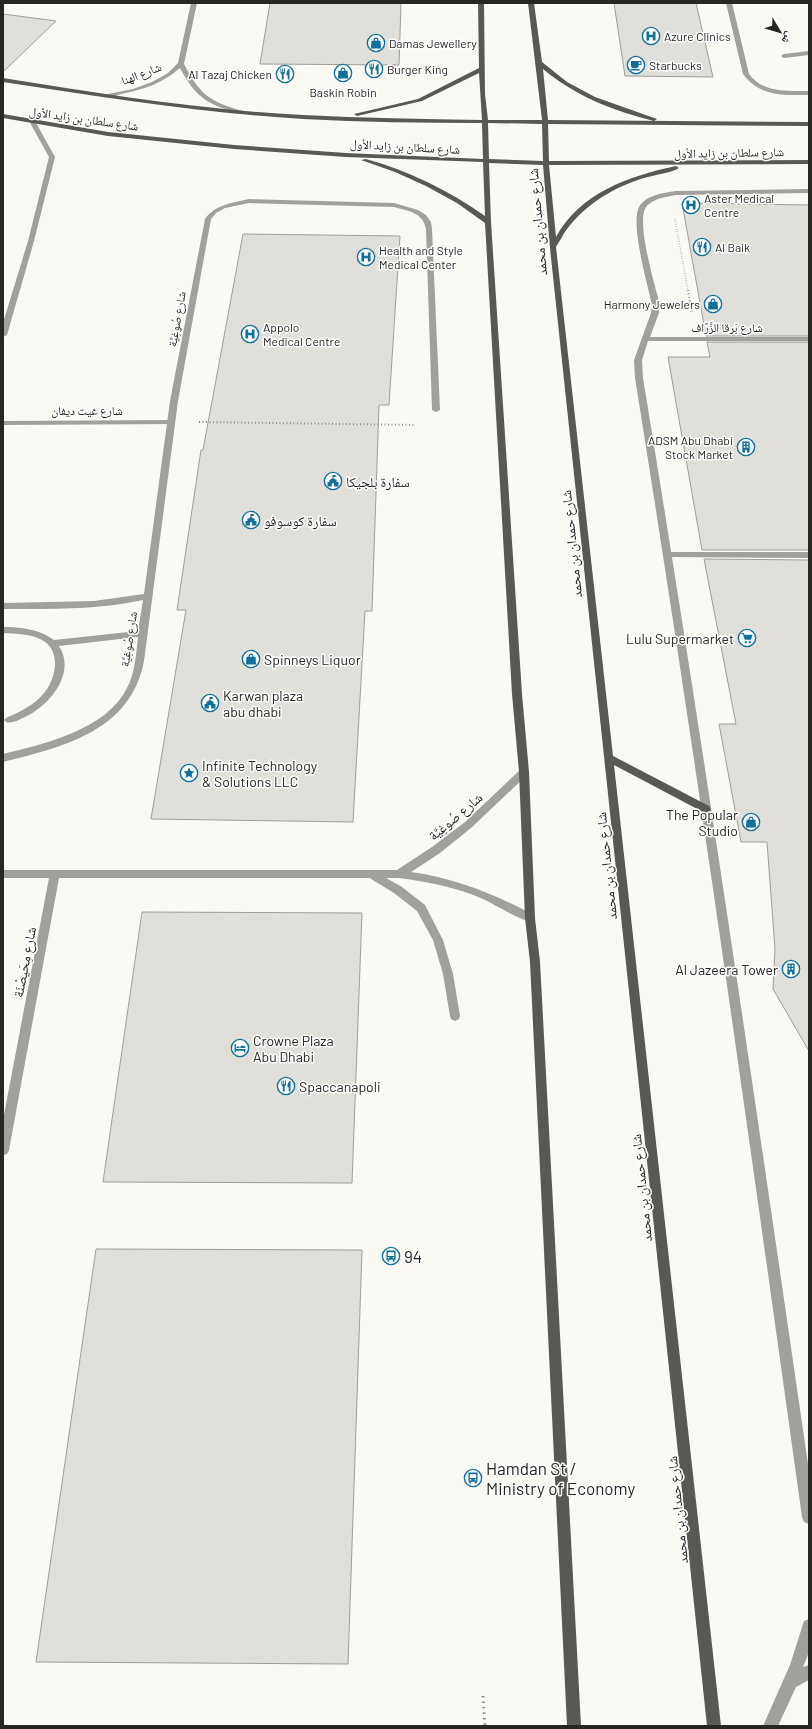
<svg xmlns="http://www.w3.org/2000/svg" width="812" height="1729" viewBox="0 0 812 1729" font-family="Barlow,'Noto Naskh Arabic',sans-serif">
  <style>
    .building { fill: #e1dfd9; stroke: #a09e99 }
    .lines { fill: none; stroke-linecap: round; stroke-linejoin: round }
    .path-far2 { stroke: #8f8d89; stroke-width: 1.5; stroke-dasharray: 0.5 2; stroke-linecap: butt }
    .path-far1 { stroke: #8f8d89; stroke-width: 2; stroke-dasharray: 1 2.5; stroke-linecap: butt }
    .path { stroke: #8f8d89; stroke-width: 3; stroke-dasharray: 1.5 4; stroke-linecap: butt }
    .lane { fill: #a1a09d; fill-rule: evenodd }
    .street { fill: #a1a09d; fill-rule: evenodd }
    .primary { fill: #595854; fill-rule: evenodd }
    .labels { text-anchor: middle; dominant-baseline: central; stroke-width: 3; stroke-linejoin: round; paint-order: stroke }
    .far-poi-label { font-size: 12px; fill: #272624; stroke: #fff; text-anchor: start }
    .far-street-label { font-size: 12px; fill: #272624; stroke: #fff }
    .street-label { font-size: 14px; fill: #272624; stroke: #fff }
    .poi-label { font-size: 14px; fill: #272624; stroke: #fff; text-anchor: start }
    .near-poi-label { font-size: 17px; fill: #272624; stroke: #fff; text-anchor: start }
  </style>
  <rect width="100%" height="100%" fill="#fbf9f3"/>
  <g class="building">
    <polygon points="270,3 401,3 399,65 260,64"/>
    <polygon points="614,3 696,3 713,77 625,76"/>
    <polygon points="3,14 56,21 3,72"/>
    <polygon points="682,203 809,205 809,336 706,336"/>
    <polygon points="243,234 400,236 389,405 379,405 372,611 365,611 353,822 151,819 186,610 177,610 201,450 203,450"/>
    <polygon points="707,342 809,342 809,550 702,550 668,357 710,357"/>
    <polygon points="704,559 809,560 809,1051 773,989 775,949 767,842 741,842 719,724 736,724"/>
    <polygon points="142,912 362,913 352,1183 103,1182"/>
    <polygon points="96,1249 362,1250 348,1664 36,1662"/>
  </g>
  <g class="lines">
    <polyline class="path-far2" points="675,219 688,291"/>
    <g class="path-far1">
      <polyline points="688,290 692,313"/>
      <polyline points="199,422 416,425"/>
    </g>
    <polyline class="path" points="483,1696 485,1726"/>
    <g class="lane">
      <path d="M809,189V193L675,195C666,197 650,199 645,209C637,225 655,286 660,305L659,313L650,337H809V341H648L642,360L643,378C703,742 756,1106 809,1471V1524L804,1522L802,1517C749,1137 696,757 635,378L634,360L651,313L652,305C648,286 630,224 639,207C646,195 663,193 675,191Z"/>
      <path d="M249,199L394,203L418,210L426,215L431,222L432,229L440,410L436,412L432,410L426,229C423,212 408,211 394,207L249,203L225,208L216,213L211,219L178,401L144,661C131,731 63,747 3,762V754C44,744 106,730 127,688C135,673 136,654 138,637L59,646C77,674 48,707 23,718C18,720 12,724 6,722L4,720L6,718C30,708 53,694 55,665C56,635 26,634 3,633V627C21,627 39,629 54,640L138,631L143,600C97,610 50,609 3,609V603L94,601L144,594L170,401L205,219C216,204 232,203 249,199Z"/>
      <polygon points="372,870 402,887 425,905 443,940 453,974 460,1016 459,1019 455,1021 451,1019 450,1016 443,974 433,940 417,911 394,893 368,877 367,874 368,871"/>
      <polygon points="809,1619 809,1652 803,1667 809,1665 809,1680 796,1687 778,1726 763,1726 790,1665 804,1621"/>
    </g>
    <g class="street">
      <path d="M191,3H197L184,64C201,96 209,101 243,111V113C237,114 231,111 225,109C201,101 192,90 180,68C163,83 143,90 121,94C115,96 109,98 103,97V95L133,89L152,82L168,73L178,63Z"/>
      <path d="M726,3H732L749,74C763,93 787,91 809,91V95C783,95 760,97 743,74Z"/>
      <polygon points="809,51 809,55 784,58 781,56 784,54"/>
      <polygon points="32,119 35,121 55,157 34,241 7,335 3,337 3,323 28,241 49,157 29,121"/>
      <polygon points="171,420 174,420 174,424 3,425 3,421"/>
      <polygon points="668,552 809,552 809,558 665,557 664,555"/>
      <path d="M524,768L527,769L529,772L527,775L471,828L440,853L411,872C455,878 494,894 534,915L535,918L534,921L530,922C514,917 498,906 483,899C456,887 428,882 399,878H59L9,1150L7,1154L3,1155V1120L49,878H3V870H397L432,847L465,822L521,769Z"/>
    </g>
    <path class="primary" d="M478,3H484L485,94L488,120H542L528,3H534L542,62L567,82L595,97L657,119L654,121C614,111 575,96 543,69L548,120L809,122V126L548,124L549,161L809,160V164L549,165L556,237C580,193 629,176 676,166L679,168C672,173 653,175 644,178C614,187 586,204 567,229C563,234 560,241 556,247L613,756L709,806L711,809L709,812H703L614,765L721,1726H707L550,248L543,165L489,163L491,222L522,694L529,772L535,918L540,962L581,1726H567L530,962L525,918L519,772L512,694L485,223L457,203L426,186L395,172L361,160L366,159C409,171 448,190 485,216L483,162L346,157L234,149L108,136L3,118V114L108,132L234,145L346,153L483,159L482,123C422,123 363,122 303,119C203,113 102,97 3,82V78C102,94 203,110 303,115C363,118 422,119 482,120L479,73L422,101L357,116L354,114L418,99L479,68ZM488,123L542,124L543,161L489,159Z"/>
  </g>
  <defs>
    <symbol id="hospital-ring" viewBox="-11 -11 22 22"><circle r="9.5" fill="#fff" stroke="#116f9d" stroke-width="1.5"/><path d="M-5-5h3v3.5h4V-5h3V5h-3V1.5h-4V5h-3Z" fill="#116f9d"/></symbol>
    <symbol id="shop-ring" viewBox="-11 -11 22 22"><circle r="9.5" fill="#fff" stroke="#116f9d" stroke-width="1.5"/><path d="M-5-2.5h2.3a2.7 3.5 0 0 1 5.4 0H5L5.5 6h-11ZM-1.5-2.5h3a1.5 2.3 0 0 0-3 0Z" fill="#116f9d"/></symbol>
    <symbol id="cafe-ring" viewBox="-11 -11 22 22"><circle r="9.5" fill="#fff" stroke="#116f9d" stroke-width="1.5"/><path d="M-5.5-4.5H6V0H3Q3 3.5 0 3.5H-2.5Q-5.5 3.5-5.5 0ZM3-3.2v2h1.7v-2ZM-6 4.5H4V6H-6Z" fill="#116f9d"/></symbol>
    <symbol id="restaurant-ring" viewBox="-11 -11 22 22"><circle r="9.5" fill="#fff" stroke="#116f9d" stroke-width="1.5"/><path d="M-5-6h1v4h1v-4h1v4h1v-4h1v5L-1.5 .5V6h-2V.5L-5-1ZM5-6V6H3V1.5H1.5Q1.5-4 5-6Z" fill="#116f9d"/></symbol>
    <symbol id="building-ring" viewBox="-11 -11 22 22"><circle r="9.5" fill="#fff" stroke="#116f9d" stroke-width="1.5"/><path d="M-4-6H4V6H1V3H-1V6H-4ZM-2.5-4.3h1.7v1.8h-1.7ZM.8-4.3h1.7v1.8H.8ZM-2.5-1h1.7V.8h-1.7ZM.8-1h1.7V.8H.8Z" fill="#116f9d"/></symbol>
    <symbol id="civic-ring" viewBox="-11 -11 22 22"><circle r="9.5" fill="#fff" stroke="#116f9d" stroke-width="1.5"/><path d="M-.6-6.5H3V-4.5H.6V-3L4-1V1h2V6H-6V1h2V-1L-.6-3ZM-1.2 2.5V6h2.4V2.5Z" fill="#116f9d"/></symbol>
    <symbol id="supermarket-ring" viewBox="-11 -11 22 22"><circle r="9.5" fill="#fff" stroke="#116f9d" stroke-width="1.5"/><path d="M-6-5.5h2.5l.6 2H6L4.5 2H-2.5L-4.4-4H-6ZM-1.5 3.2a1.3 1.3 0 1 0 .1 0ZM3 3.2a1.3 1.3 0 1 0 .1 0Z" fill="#116f9d"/></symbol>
    <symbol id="sight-ring" viewBox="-11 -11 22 22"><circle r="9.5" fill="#fff" stroke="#116f9d" stroke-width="1.5"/><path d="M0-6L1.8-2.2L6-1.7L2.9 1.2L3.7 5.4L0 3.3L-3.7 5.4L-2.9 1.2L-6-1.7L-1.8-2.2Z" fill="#116f9d"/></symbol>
    <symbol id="hotel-ring" viewBox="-11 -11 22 22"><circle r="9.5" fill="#fff" stroke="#116f9d" stroke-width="1.5"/><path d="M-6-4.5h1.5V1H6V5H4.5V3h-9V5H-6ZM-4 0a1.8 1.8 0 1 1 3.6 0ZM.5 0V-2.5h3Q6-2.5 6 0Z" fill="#116f9d"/></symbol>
    <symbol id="bus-ring" viewBox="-11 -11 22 22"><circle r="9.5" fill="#fff" stroke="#116f9d" stroke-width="1.5"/><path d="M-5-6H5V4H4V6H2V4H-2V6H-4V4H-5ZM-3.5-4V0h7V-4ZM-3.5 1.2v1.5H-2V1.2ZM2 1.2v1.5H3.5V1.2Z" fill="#116f9d"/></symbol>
  </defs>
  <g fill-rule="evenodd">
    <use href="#hospital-ring" x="641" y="26" width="20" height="20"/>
    <use href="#shop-ring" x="366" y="33" width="20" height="20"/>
    <use href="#cafe-ring" x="626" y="55" width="20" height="20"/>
    <use href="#restaurant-ring" x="364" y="59" width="20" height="20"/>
    <use href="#shop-ring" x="333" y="63" width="20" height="20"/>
    <use href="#restaurant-ring" x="275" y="64" width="20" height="20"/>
    <use href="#hospital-ring" x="681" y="195" width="20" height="20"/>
    <use href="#restaurant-ring" x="692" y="237" width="20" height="20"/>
    <use href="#hospital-ring" x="356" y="247" width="20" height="20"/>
    <use href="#shop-ring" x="703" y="294" width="20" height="20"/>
    <use href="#hospital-ring" x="240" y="324" width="20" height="20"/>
    <use href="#building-ring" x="736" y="437" width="20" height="20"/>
    <use href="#civic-ring" x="323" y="471" width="20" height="20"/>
    <use href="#civic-ring" x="241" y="510" width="20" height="20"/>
    <use href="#supermarket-ring" x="737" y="628" width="20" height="20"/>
    <use href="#shop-ring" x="241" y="649" width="20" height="20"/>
    <use href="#civic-ring" x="200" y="693" width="20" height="20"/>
    <use href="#sight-ring" x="179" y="763" width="20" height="20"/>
    <use href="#shop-ring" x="741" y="812" width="20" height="20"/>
    <use href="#building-ring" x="781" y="959" width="20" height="20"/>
    <use href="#hotel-ring" x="230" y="1038" width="20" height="20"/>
    <use href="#restaurant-ring" x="276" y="1076" width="20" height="20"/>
    <use href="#bus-ring" x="381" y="1246" width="20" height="20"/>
    <use href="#bus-ring" x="463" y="1468" width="20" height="20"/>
  </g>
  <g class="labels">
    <g class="far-poi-label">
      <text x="664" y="36">Azure Clinics</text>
      <text x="389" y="43">Damas Jewellery</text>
      <text x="649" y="65">Starbucks</text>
      <text x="387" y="69">Burger King</text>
      <text x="272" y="74" text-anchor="end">Al Tazaj Chicken</text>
      <text x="343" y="92" text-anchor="middle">Baskin Robin</text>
      <text x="704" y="198">Aster Medical<tspan x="704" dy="14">Centre</tspan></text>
      <text x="715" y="247">Al Baik</text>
      <text x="379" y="250">Health and Style<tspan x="379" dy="14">Medical Center</tspan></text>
      <text x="700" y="304" text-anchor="end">Harmony Jewelers</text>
      <text x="263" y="327">Appolo<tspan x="263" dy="14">Medical Centre</tspan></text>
      <text x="733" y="440" text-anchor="end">ADSM Abu Dhabi<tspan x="733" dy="14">Stock Market</tspan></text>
    </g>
    <g class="far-street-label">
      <text transform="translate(141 73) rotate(-21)">شارع الهنا</text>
      <text transform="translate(84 118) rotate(8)">شارع سلطان بن زايد الأول</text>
      <text transform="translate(405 146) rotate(3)">شارع سلطان بن زايد الأول</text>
      <text transform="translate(729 152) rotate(-1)">شارع سلطان بن زايد الأول</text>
      <text transform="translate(176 319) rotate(-80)">شارع صُوغِيَّة</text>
      <text x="727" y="327">شارع بَرقا الزَّرَّاف</text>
      <text x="87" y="410">شارع غيت ديفان</text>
      <text transform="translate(128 639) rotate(-81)">شارع صُوغِيَّة</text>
    </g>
    <g class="street-label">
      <text transform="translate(537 222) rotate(-95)">شارع حمدان بن محمد</text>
      <text transform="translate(571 544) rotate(-96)">شارع حمدان بن محمد</text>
      <text transform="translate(455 816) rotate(-40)">شارع صُوغِيَّة</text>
      <text transform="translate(606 866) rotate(-96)">شارع حمدان بن محمد</text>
      <text transform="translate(24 962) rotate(-79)">شارع مِحَيصْنَة</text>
      <text transform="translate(641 1188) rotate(-96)">شارع حمدان بن محمد</text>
      <text transform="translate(677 1510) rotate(-96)">شارع حمدان بن محمد</text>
    </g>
    <g class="poi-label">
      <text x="346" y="481">سفارة بلجيكا</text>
      <text x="264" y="520">سفارة كوسوفو</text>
      <text x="734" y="638" text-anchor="end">Lulu Supermarket</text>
      <text x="264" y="659">Spinneys Liquor</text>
      <text x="223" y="695">Karwan plaza<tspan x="223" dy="16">abu dhabi</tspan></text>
      <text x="202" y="765">Infinite Technology<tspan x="202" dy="16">&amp; Solutions LLC</tspan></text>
      <text x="738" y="814" text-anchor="end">The Popular<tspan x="738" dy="16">Studio</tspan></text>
      <text x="778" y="969" text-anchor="end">Al Jazeera Tower</text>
      <text x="253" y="1040">Crowne Plaza<tspan x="253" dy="16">Abu Dhabi</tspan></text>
      <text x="299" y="1086">Spaccanapoli</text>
    </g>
    <g class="near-poi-label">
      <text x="404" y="1256">94</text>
      <text x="486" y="1468">Hamdan St /<tspan x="486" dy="20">Ministry of Economy</tspan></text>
    </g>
  </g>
  <rect width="812" height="1729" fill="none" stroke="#272624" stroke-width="8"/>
  <g transform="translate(780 32) rotate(128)" stroke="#ffffff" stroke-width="3" paint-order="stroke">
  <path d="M0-3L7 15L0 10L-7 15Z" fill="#272624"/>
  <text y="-6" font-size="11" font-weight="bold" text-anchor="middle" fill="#272624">ش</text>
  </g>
</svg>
